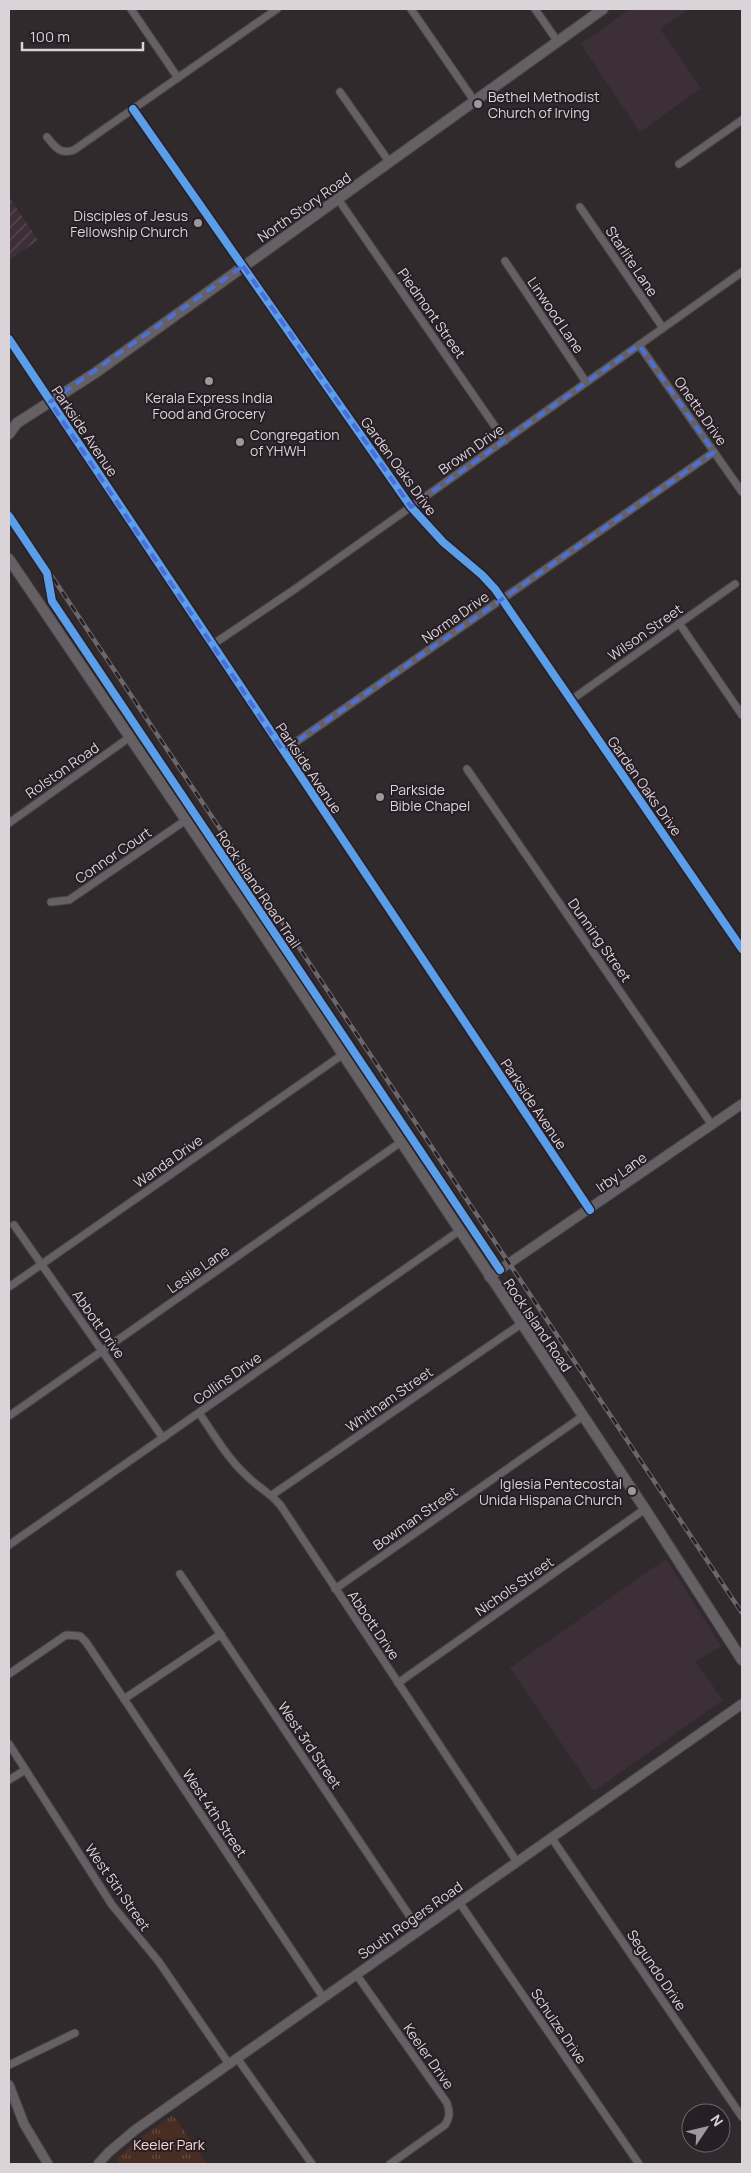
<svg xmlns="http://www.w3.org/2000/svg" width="751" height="2173" viewBox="0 0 751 2173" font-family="Manrope,sans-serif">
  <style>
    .built { fill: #3d2f38 }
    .industrial { fill: url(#industrial-furrows) }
    .park { fill: url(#park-tufts) }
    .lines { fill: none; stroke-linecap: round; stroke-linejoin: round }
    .minor-casing { stroke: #4a4648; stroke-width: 9 }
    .tertiary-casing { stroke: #4a4648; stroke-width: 11 }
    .secondary-casing { stroke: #4a4648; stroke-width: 12 }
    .minor { stroke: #646063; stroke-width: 7 }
    .tertiary { stroke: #646063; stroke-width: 9 }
    .secondary { stroke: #646063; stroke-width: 10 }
    .rail-casing { stroke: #6b6669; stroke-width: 4.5 }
    .rail { stroke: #281e25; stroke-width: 2.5; stroke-dasharray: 8; stroke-linecap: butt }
    .cycleway-casing { stroke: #281e25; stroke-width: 11 }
    .cycleway { stroke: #5a9eea; stroke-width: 8 }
    .marked { fill: none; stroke: #4c6fd8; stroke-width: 4; stroke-dasharray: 10 6; stroke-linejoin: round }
    .poi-dot { fill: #9e989c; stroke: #281e25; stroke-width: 2 }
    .labels { text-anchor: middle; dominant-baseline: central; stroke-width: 4; stroke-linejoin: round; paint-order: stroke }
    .poi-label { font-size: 14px; fill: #dad3d7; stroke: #281e25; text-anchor: start }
    .street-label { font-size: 14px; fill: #dad3d7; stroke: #281e25 }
    .park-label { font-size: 14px; fill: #fbd7ca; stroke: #281e25 }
  </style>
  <defs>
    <pattern id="industrial-furrows" width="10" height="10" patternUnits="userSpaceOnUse" patternTransform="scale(1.25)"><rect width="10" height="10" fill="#3d2f38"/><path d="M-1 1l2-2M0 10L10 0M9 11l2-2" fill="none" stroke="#584c54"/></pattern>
    <pattern id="park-tufts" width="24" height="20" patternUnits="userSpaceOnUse" patternTransform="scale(1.25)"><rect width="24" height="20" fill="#482d23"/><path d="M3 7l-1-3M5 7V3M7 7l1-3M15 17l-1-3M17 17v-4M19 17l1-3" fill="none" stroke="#624b42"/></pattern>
  </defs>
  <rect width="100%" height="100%" fill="#302a2d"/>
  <g class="built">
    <polygon points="630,9 688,9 660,29 701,88 640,132 581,44"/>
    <polygon points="666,1559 721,1646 695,1662 723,1700 594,1791 510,1668"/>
  </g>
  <polygon class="industrial" points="9,197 38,240 9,260"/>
  <polygon class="park" points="173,2115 207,2164 120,2164 116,2159 140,2138"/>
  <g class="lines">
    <defs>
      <g id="minor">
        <polyline points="131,9 178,78"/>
        <polyline points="411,9 475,102"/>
        <polyline points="535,9 558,42"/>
        <polyline points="340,92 390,163"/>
        <polyline points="133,109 411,507 443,542 482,575 495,589 742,949"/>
        <path d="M47,137C55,147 60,155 74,150L277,9"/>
        <polyline points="679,164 742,120"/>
        <polyline points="338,199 505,441"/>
        <polyline points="580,207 663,328"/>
        <polyline points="505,261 586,382"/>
        <polyline points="9,339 590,1210"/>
        <polyline points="639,345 742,492"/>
        <polyline points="679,623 742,715"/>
        <polyline points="212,645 295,589 742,272"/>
        <polyline points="571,700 735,584"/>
        <polyline points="283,751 714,452"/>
        <polyline points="467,769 712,1125"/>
        <polyline points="9,823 130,737"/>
        <polyline points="51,902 69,900 186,820"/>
        <polyline points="14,1225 163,1438"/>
        <polyline points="9,1287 342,1055"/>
        <path d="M199,1413C214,1434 227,1458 246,1475C257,1487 271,1493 281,1506L517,1862"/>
        <polyline points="9,1416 401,1142"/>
        <polyline points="272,1495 521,1324"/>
        <polyline points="9,1545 459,1231"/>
        <polyline points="180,1574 419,1930"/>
        <polyline points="335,1589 583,1416"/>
        <polyline points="9,1674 66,1635 80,1636 86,1642 323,1997"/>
        <polyline points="398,1683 645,1509"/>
        <polyline points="124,1699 221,1634"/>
        <polyline points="9,1744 112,1905 159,1962 229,2064"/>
        <polyline points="9,1780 25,1770"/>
        <polyline points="551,1837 742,2117"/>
        <polyline points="459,1902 639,2164"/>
        <path d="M356,1974L447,2103C450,2112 450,2117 445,2125L390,2164"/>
        <polyline points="237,2058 312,2164"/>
        <polyline points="9,2065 75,2033"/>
      </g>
      <g id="tertiary">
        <polyline points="489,1277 742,1104"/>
        <polyline points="9,2085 24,2124 48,2164"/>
        <polyline points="98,2164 109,2152 135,2130 742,1704"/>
      </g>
      <g id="secondary">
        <polyline points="9,434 17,423 95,373 603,9"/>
        <polyline points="9,559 257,925 645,1509 742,1660"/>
      </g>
    </defs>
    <use href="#minor" class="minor-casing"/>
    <use href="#tertiary" class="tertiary-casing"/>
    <use href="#secondary" class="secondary-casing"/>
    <use href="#minor" class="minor"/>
    <use href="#tertiary" class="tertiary"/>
    <use href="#secondary" class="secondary"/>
    <defs>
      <polyline id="rail" points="9,512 742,1613"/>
    </defs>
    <use href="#rail" class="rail-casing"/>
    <use href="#rail" class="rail"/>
    <defs>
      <g id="cycleway">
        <polyline points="133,109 411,507 443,542 482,575 495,589 742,949"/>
        <polyline points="9,339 590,1210"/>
        <polyline points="9,516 47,573 52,601 500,1270"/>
      </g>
    </defs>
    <use href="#cycleway" class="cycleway-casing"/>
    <use href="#cycleway" class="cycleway"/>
  </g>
  <path class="marked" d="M243,266L411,507L639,345L714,452L283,751L50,402Z"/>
  <g class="poi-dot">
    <circle cx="478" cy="104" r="5"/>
    <circle cx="198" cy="223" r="5"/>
    <circle cx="209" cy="381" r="5"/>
    <circle cx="240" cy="442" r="5"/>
    <circle cx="380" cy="797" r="5"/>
    <circle cx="632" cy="1491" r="5"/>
  </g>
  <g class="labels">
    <g class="poi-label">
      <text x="488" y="96">Bethel Methodist<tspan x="488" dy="16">Church of Irving</tspan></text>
      <text x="188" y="215" text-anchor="end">Disciples of Jesus<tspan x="188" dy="16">Fellowship Church</tspan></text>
      <text x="209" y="397" text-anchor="middle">Kerala Express India<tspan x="209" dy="16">Food and Grocery</tspan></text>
      <text x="250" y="434">Congregation<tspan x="250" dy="16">of YHWH</tspan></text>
      <text x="390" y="789">Parkside<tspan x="390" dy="16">Bible Chapel</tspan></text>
      <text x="622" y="1483" text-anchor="end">Iglesia Pentecostal<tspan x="622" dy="16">Unida Hispana Church</tspan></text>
    </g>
    <g class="street-label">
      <text transform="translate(304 207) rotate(-35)">North Story Road</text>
      <text transform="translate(632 261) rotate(56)">Starlite Lane</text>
      <text transform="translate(432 313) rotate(55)">Piedmont Street</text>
      <text transform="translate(556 315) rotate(56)">Linwood Lane</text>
      <text transform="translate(701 411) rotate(55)">Onetta Drive</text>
      <text transform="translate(85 431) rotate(56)">Parkside Avenue</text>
      <text transform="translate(471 449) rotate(-35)">Brown Drive</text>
      <text transform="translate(399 466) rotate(54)">Garden Oaks Drive</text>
      <text transform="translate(455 617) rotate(-35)">Norma Drive</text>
      <text transform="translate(645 632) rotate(-35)">Wilson Street</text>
      <text transform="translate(309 768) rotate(56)">Parkside Avenue</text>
      <text transform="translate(62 770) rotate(-35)">Rolston Road</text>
      <text transform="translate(645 786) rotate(55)">Garden Oaks Drive</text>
      <text transform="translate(113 855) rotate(-34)">Connor Court</text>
      <text transform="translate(259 889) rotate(56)">Rock Island Road Trail</text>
      <text transform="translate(600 940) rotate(55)">Dunning Street</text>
      <text transform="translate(534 1104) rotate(56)">Parkside Avenue</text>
      <text transform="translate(168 1161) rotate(-35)">Wanda Drive</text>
      <text transform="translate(621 1172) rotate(-35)">Irby Lane</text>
      <text transform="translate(198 1269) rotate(-35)">Leslie Lane</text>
      <text transform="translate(99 1324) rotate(55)">Abbott Drive</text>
      <text transform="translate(538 1325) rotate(56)">Rock Island Road</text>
      <text transform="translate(227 1378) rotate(-35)">Collins Drive</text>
      <text transform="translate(389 1399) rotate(-35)">Whitham Street</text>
      <text transform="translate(415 1518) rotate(-35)">Bowman Street</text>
      <text transform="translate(514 1586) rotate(-35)">Nichols Street</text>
      <text transform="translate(374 1625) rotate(56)">Abbott Drive</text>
      <text transform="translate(310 1745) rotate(56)">West 3rd Street</text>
      <text transform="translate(215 1813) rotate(56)">West 4th Street</text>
      <text transform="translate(118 1887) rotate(55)">West 5th Street</text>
      <text transform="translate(410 1920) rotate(-35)">South Rogers Road</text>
      <text transform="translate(657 1970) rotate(56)">Segundo Drive</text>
      <text transform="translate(559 2026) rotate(56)">Schulze Drive</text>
      <text transform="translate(429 2056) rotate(55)">Keeler Drive</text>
    </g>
    <g class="park-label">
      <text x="169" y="2144">Keeler Park</text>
    </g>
  </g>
  <rect width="751" height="2173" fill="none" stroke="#dad3d7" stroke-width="20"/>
  <g transform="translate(706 2128) rotate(55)"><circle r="24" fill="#281e25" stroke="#6f666c"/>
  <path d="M0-4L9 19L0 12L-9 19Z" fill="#9e989c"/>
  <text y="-8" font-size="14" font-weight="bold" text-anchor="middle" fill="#dad3d7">N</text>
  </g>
  <path d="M22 42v8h121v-8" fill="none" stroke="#dad3d7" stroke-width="2.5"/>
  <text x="30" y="42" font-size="15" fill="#dad3d7" stroke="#281e25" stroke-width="4" paint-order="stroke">100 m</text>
</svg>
